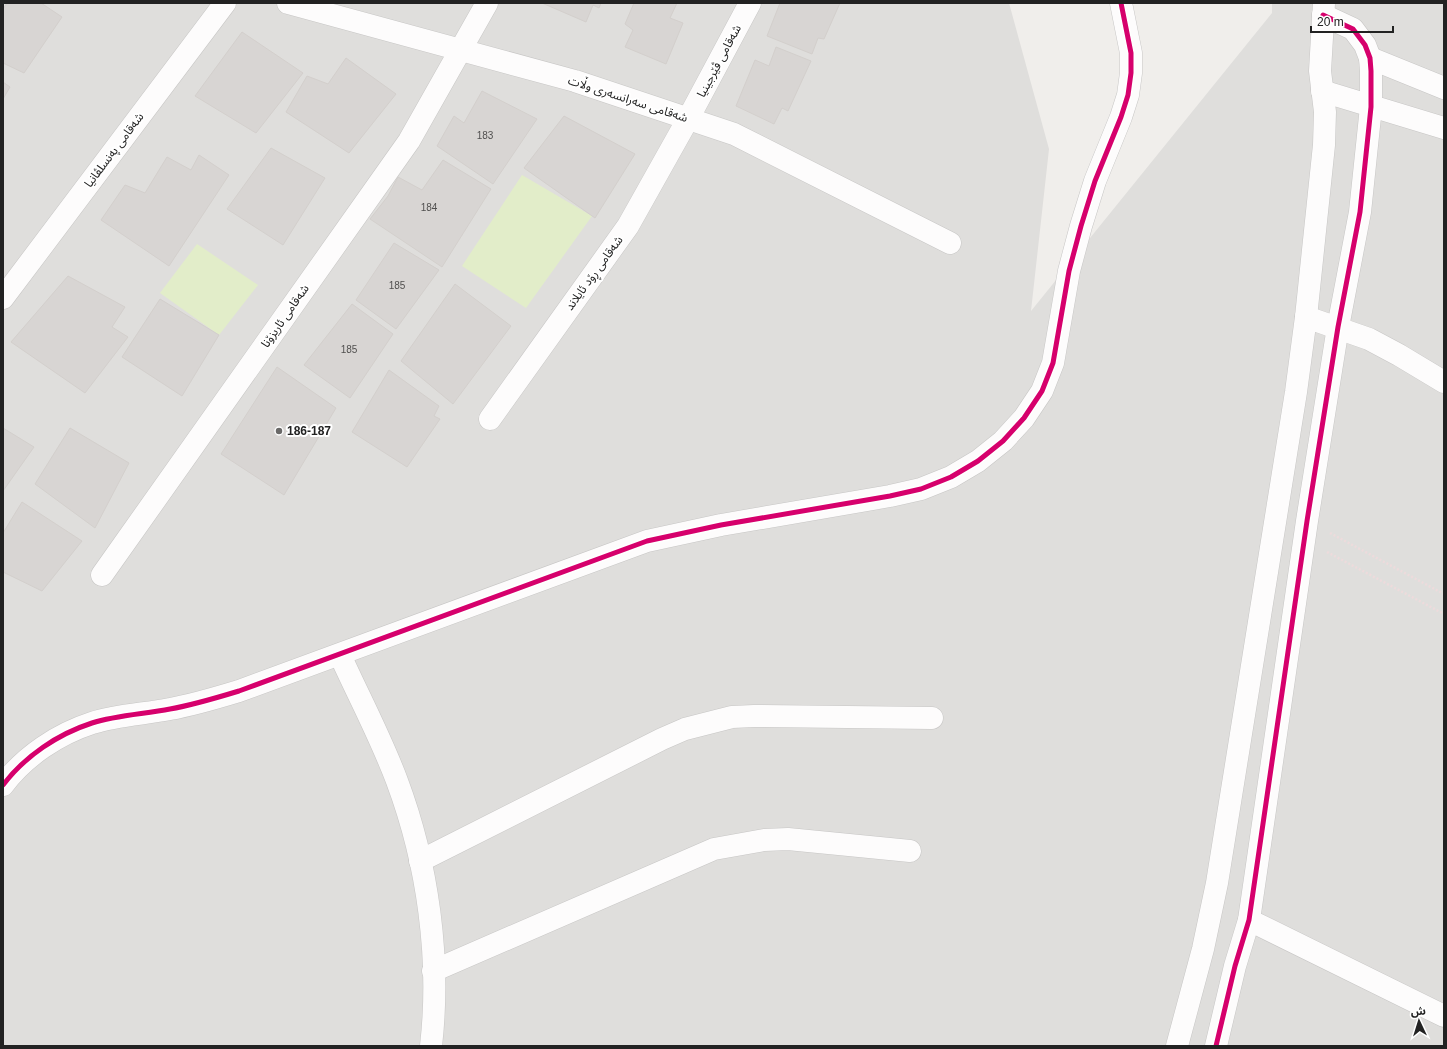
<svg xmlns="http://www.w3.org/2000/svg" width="1447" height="1049" viewBox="0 0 1447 1049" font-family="Helvetica,'Noto Sans Arabic',sans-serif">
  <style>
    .residential { fill: #dfdedc }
    .grass { fill: #e2edc9 }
    .building { fill: #d8d5d3; stroke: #d3cfcc }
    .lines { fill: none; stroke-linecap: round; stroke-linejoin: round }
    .minor-casing { stroke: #c7c6c5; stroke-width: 23 }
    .path { stroke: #eddbdc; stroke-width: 2.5; stroke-dasharray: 2 2; stroke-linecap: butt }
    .minor { stroke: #fdfcfc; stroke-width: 22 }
    .cycleway-casing { stroke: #fff; stroke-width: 8 }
    .cycleway { stroke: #d6006c; stroke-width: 5 }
    .poi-dot { fill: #6a6968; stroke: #fff; stroke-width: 1.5 }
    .labels { text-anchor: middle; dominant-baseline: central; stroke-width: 4; stroke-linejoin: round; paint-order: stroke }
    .number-label { font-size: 10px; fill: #504f4e }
    .street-label { font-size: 12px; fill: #222; stroke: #fff }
    .poi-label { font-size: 12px; font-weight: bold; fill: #222; stroke: #fff; text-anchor: start }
  </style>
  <rect width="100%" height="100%" fill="#f0eeeb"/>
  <polygon class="residential" points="3,3 1009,3 1049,149 1031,311 1272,13 1272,3 1444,3 1444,1046 3,1046"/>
  <g class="grass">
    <polygon points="522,175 592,216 526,308 462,266"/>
    <polygon points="197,244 258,285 219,335 160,293"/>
  </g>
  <g class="building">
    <polygon points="7,3 41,3 62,17 24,73 3,63 3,9"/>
    <polygon points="542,3 601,3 599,8 593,5 586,22"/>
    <polygon points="634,3 677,3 670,18 683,23 666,64 625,47 633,30 625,24"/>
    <polygon points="780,3 840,3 824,39 818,38 812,54 767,36"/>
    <polygon points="242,32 303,73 256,133 195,96"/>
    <polygon points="776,47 811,61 788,111 782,108 774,124 736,106 755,60 769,66"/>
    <polygon points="346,58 396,94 349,153 286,112 307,76 328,84"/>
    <polygon points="3,82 10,87 3,99"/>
    <polygon points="482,91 537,119 493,184 437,146 454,116 464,123"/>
    <polygon points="564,116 635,154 595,218 524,168"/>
    <polygon points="271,148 325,178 283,245 227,209"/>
    <polygon points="199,155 229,175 169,266 101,220 125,185 145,193 167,157 191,170"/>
    <polygon points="443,160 491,189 442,267 370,219 388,196 398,177 422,190"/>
    <polygon points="394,243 439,270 396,329 356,300"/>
    <polygon points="68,276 125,307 112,327 128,337 85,393 11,342"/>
    <polygon points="455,284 511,326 453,404 401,361"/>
    <polygon points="160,299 219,335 182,396 122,357"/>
    <polygon points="352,304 393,334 350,398 304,365"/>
    <polygon points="277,367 336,408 284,495 221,454"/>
    <polygon points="389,370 439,406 434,416 440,419 407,467 352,432"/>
    <polygon points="3,428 34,447 3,491"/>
    <polygon points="70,428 129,463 95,528 35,484"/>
    <polygon points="22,502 82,541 42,591 3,572 3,533"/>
  </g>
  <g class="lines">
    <defs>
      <g id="minor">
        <polyline points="288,3 575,81 734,134 950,243"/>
        <polyline points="1370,58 1444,88"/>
        <polyline points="1322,91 1444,128"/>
        <polyline points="3,298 225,3"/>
        <polyline points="1306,317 1369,339 1399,355 1444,382"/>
        <polyline points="490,419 628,226 688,119 750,3"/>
        <polyline points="102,575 409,141 487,3"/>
        <path d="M340,655C359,697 381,738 397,781C428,864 441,959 431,1046"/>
        <path d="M3,785C25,756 58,734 92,723C117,715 145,714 170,709C193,705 216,698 239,691L647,541L721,525L890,496L921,489L951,477L978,461L1003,441L1024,418L1042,391L1053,363L1069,271L1081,226L1095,181L1121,117L1128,95L1131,73V53L1121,3"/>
        <polyline points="420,861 662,739 685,729 732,717 754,716 932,718"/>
        <polyline points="1249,920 1444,1016"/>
        <polyline points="433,971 714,849 764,840 788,839 910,851"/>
        <polyline points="1177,1046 1203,949 1217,883 1296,392 1306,317 1324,145 1325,112 1320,71 1324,3"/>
        <polyline points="1216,1046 1235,966 1249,920 1307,521 1338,327 1360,212 1371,107 1371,71 1370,58 1365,45 1353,29 1323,15"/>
      </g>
    </defs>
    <use href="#minor" class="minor-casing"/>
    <g class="path">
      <polyline points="1330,533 1444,594"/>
      <polyline points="1327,552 1444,614"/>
    </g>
    <use href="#minor" class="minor"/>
    <defs>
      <g id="cycleway">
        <path d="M3,785C25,756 58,734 92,723C117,715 145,714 170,709C193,705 216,698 239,691L647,541L721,525L890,496L921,489L951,477L978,461L1003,441L1024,418L1042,391L1053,363L1069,271L1081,226L1095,181L1121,117L1128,95L1131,73V53L1121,3"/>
        <polyline points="1216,1046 1235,966 1249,920 1307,521 1338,327 1360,212 1371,107 1371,71 1370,58 1365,45 1353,29 1323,15"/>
      </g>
    </defs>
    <use href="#cycleway" class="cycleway-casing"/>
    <use href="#cycleway" class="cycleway"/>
  </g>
  <circle class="poi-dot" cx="279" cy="431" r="4"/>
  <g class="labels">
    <g class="number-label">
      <text x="485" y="135">183</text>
      <text x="429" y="207">184</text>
      <text x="397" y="285">185</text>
      <text x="349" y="349">185</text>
    </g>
    <g class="street-label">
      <text transform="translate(719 61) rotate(-62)">شەقامی ڤێرجینیا</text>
      <text transform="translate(628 99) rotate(18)">شەقامی سەرانسەری وڵات</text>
      <text transform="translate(114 150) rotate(-53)">شەقامی پەنسلڤانیا</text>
      <text transform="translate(594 273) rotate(-54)">شەقامی ڕۆد ئایلاند</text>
      <text transform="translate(285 316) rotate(-55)">شەقامی ئاریزۆنا</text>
    </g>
    <g class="poi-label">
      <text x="287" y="431">186-187</text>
    </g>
  </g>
  <rect width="1447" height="1049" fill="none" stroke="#222222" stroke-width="8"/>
  <g transform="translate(1419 1021) rotate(356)" stroke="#ffffff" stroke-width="3" paint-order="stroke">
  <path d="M0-3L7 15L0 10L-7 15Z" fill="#222222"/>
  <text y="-6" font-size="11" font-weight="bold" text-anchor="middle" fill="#222222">ش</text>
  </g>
  <path d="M1311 26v6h82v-6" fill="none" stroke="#222222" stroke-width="2"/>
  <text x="1317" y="26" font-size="12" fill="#222222" stroke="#ffffff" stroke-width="3" paint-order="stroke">20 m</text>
</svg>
